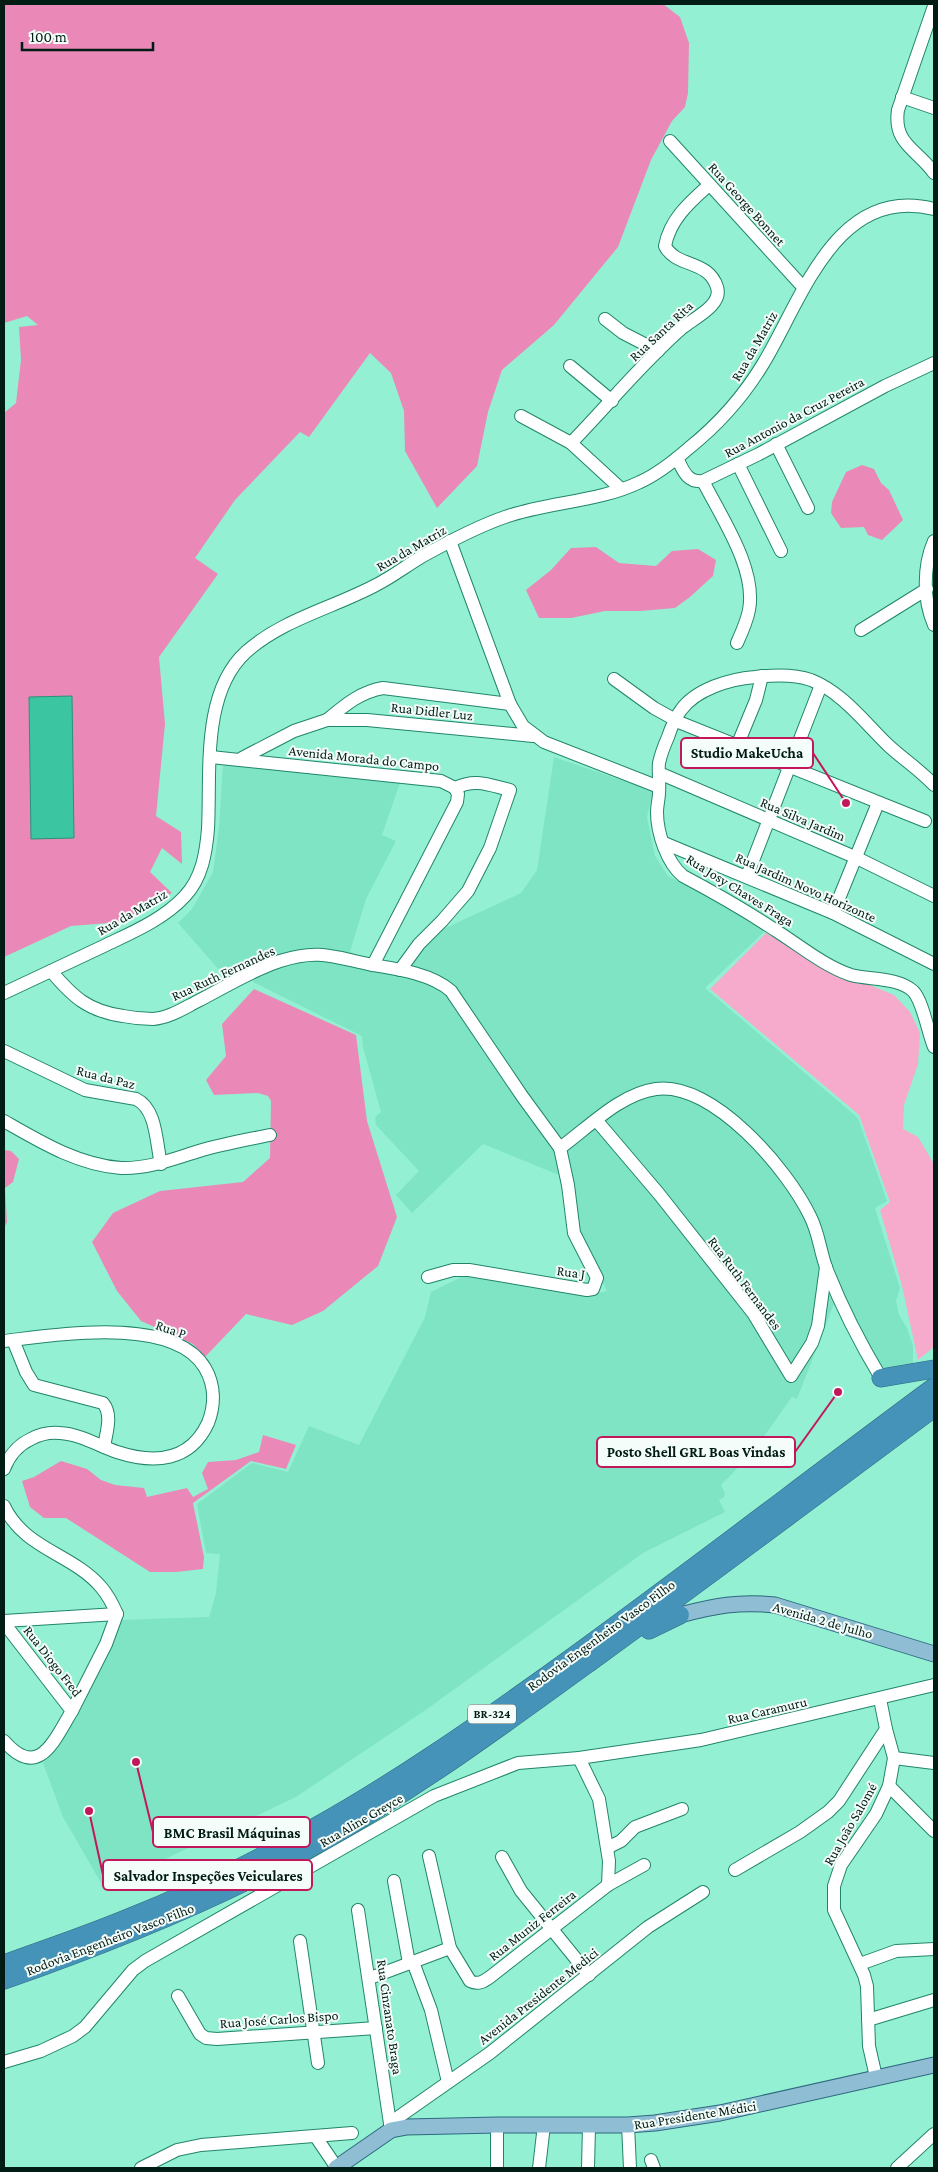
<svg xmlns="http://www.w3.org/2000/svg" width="938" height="2172" viewBox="0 0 938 2172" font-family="'Crimson Pro',serif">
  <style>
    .built { fill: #7ee4c4 }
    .green { fill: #f7abcc }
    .forest { fill: #ea89b7 }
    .water { fill: #3bc5a1; stroke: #299277 }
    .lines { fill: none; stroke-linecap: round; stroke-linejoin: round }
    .minor-casing { stroke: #21856b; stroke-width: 14 }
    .major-casing { stroke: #2d697f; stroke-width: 17 }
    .highway-casing { stroke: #2d697f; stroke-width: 19 }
    .minor { stroke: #fff; stroke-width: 12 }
    .major { stroke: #8fbed4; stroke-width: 15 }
    .highway { stroke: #4593b8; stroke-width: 18 }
    .labels { text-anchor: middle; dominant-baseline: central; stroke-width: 4; stroke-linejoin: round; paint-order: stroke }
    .shield { fill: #f5fdfa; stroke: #4a6059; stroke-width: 1 }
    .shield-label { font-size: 12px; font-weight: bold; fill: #001c14 }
    .street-label { font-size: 14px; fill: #001c14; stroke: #f5fdfa }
    .leader { fill: none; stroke: #c2185b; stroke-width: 2 }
    .callout-dot { fill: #c2185b; stroke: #f5fdfa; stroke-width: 2 }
    .callout { fill: #f5fdfa; stroke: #c2185b; stroke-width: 2 }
    .callout-label { font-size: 15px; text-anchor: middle; font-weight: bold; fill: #001c14 }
  </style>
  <rect width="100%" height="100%" fill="#94f0d2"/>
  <polygon class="built" points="554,757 653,791 647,817 655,856 668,876 717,901 765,931 705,988 858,1118 887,1201 875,1208 900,1288 896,1301 899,1315 907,1328 913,1346 913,1364 884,1374 855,1325 846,1329 834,1304 797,1399 792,1397 752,1453 721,1485 725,1493 724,1497 719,1500 725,1512 643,1553 427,1709 296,1797 104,1888 63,1817 43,1763 77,1717 93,1685 119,1620 209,1617 216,1593 220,1554 206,1553 197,1504 252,1463 288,1472 309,1426 359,1445 425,1317 431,1292 463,1276 591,1295 607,1291 566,1212 559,1175 483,1144 412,1213 396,1195 419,1171 376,1125 375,1117 381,1112 363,1047 362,1036 253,982 254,971 228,980 178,923 192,909 213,872 219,827 223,763 400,783 382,835 396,841 366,899 350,952 363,957 405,967 435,933 521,893 537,870"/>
  <polygon class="green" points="766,933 841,977 870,985 894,995 910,1012 920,1033 918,1064 904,1105 903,1129 918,1137 934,1164 934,1347 918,1360 902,1286 880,1210 890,1202 859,1115 710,989"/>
  <g class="forest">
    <polygon points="4,4 663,4 680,17 689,43 688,93 685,107 672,121 651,160 618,247 554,325 502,370 488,412 477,466 437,508 405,451 404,411 391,373 370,353 309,437 300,432 235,500 195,558 218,574 159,657 165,724 156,816 181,832 182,864 162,848 150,872 172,893 121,922 71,926 4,957 4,413 16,403 21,360 19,327 38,325 27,316 4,323"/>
    <polygon points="862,465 874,469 881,483 889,490 903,520 882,540 868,535 864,527 841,528 831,513 832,502 846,472"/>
    <polygon points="596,547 619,563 656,566 672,551 698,549 716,560 713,576 690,597 675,608 640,611 605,611 571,618 539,618 526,590 551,570 571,548"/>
    <polygon points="254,989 356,1035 367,1121 397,1217 378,1266 323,1311 292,1325 246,1314 205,1357 193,1344 141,1321 117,1291 92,1242 113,1213 160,1191 243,1182 270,1158 271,1101 268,1096 258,1093 214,1095 206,1080 226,1056 222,1024"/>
    <polygon points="4,1150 11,1151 19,1159 13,1182 5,1188 7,1222 4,1228"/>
    <polygon points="263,1435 296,1445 286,1469 251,1461 193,1503 204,1557 203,1569 176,1572 150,1572 66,1518 44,1518 30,1507 22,1481 34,1477 61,1461 87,1469 101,1480 115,1485 144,1488 147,1497 187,1488 193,1497 208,1489 202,1473 208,1462 236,1460 259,1452"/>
  </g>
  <polygon class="water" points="72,696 74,838 31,839 29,697"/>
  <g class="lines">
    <defs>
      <g id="minor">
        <path d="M934,6L898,110C893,144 917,149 934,173"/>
        <polyline points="902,97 934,108"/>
        <polyline points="670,141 803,287"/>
        <polyline points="605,319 623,333 658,351"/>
        <polyline points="570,366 612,401"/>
        <polyline points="521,416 571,443 621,489"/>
        <path d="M571,443C608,405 642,363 682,328C694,318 723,305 717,287C708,259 676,268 665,246C670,219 690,202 709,185"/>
        <polyline points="776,444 808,508"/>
        <path d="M677,458C683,470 687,483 703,481L759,454L885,386L934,363"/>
        <polyline points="738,464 781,551"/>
        <path d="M703,481C721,517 757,569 749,610C747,621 742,632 737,643"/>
        <polyline points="450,541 510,704 523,726 544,742 659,787"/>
        <path d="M934,541C923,566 923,600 934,625"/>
        <polyline points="861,630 927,589"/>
        <polyline points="614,679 654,708 681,723 925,821"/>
        <path d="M327,720C345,705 360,692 383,688L510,704"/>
        <polyline points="737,746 756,700 762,676"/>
        <polyline points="211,757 441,781 455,788"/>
        <polyline points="242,758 294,731 327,720 367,720 533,736"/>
        <polyline points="659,773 857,858 934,896"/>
        <path d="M934,785C920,770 903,759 889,746C865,723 842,692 811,680C794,674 772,675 755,677C730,679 696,689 681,710C675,718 671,728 668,737C664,746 661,754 659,763C658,772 660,783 659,793C659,799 657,805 657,812C657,833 667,863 683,876C715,893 745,910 775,930C799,945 824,966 851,975C869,980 898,977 913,991C923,1001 928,1033 934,1047"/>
        <polyline points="664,843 833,913 934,964"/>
        <polyline points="747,876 821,685"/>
        <polyline points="833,913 878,803"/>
        <polyline points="373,965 457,802 458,794 455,788"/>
        <path d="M400,970L419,944L442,921L468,891L490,848L510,790C489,785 476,778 455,788"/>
        <path d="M51,971C73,997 88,1011 123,1016C133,1018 143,1019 153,1019C169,1018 184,1008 198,1001C225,987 252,970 280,961C320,948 336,958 373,965C398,969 432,974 451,991L522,1096L560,1148C589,1127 620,1094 656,1089C713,1081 788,1170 810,1216C819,1233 820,1252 827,1270C842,1308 860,1343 881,1378"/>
        <path d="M4,993C38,977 72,961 106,945C133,932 164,919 185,896C202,878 206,853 208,829C211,773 201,693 246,652C283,619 333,608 376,585C392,577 406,566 421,557C448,542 476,527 505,517C548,502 599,502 640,482C658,474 674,461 689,448C719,424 743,397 763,364C802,300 836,184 934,209"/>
        <path d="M4,1051L85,1090L136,1099C157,1109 156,1143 161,1164"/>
        <path d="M4,1121C39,1141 78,1165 121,1168C148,1169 173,1159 199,1151C223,1144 246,1140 270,1135"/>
        <polyline points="597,1121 659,1194 753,1313 791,1376 812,1343 818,1326 826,1267"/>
        <polyline points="428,1277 453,1270 469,1270 587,1290 593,1289 597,1278 574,1233 568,1185 560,1148"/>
        <path d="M13,1340L26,1372L34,1385L103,1403C113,1415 106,1433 104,1447"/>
        <path d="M4,1341C55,1335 174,1315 205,1368C215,1385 215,1405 208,1423C190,1462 154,1464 117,1452C99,1446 80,1434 60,1433C50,1432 40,1434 31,1439C18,1445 9,1456 4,1469"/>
        <path d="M4,1506C24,1549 73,1554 101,1587C108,1595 113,1605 117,1614L106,1644L72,1711"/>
        <polyline points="4,1621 117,1614"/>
        <path d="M4,1623L72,1711C54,1740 39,1781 4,1741"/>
        <polyline points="579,1758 599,1799 609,1861 608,1885"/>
        <polyline points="894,1758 934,1763"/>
        <polyline points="889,1786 934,1831"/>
        <polyline points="607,1848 621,1841 635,1827 682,1809"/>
        <path d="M429,1856L450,1948L470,1981C478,1985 483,1982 490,1977L608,1885L644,1865"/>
        <polyline points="502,1857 521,1891 589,1975"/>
        <polyline points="735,1870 800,1832 828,1812 839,1801 886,1729 880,1699"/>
        <polyline points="394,1881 409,1963"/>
        <polyline points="358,1910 391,2130"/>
        <polyline points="300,1941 318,2063"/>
        <polyline points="413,1962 431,2010 448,2082"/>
        <polyline points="860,1964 896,1951 934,1949"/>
        <polyline points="370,1978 450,1948"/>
        <polyline points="178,1996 200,2034 206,2038 217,2039 376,2028"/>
        <polyline points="868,2020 934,2000"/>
        <polyline points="4,2062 41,2051 73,2036 85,2027 133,1970 145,1961 434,1796 518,1763 579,1758 701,1740 934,1685"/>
        <polyline points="876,2077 869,2046 867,1986 864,1975 834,1910 834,1886 841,1865 876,1814 889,1786 894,1758 886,1729"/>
        <polyline points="390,2123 490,2053 648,1927 703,1892"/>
        <polyline points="497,2125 497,2168"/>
        <polyline points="628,2125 630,2168"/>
        <polyline points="316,2137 337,2168"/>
        <polyline points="651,2160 654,2168"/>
        <polyline points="141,2168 177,2150 201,2145 352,2133"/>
        <polyline points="539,2168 544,2125"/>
        <polyline points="588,2168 589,2126"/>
        <polyline points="897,2168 934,2134"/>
      </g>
      <g id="major">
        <path d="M680,1615C714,1606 739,1601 775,1605L934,1654"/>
        <polyline points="336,2168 391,2130 407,2127 497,2125 628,2125 655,2123 720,2113 934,2065"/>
      </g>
      <g id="highway">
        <polyline points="881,1378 934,1369"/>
        <polyline points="649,1630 680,1615"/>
        <path d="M4,1964C45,1949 87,1935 128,1918C194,1892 256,1861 317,1826C399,1780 476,1726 553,1671C682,1578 807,1481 934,1387"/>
        <path d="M4,1980C116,1941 224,1897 327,1839C422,1785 509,1721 597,1657C710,1575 822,1491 934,1408"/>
      </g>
    </defs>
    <use href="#minor" class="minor-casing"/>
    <use href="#major" class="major-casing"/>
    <use href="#highway" class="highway-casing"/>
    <use href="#minor" class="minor"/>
    <use href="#major" class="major"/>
    <use href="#highway" class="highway"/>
  </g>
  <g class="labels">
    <rect class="shield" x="468" y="1704.5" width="48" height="19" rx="4"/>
    <g class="shield-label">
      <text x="492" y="1714">BR-324</text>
    </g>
    <g class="street-label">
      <text transform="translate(747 204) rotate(48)">Rua George Bonnet</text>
      <text transform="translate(661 331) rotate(-43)">Rua Santa Rita</text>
      <text transform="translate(754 346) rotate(-60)">Rua da Matriz</text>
      <text transform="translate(794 417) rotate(-28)">Rua Antonio da Cruz Pereira</text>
      <text transform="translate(411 548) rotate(-30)">Rua da Matriz</text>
      <text transform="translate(432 711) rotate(6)">Rua Didler Luz</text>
      <text transform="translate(364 758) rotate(6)">Avenida Morada do Campo</text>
      <text transform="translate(803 819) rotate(23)">Rua Silva Jardim</text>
      <text transform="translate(806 887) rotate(24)">Rua Jardim Novo Horizonte</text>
      <text transform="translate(740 890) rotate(32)">Rua Josy Chaves Fraga</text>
      <text transform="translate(132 912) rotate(-30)">Rua da Matriz</text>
      <text transform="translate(223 973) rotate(-25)">Rua Ruth Fernandes</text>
      <text transform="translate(106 1077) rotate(14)">Rua da Paz</text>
      <text transform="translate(571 1272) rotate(8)">Rua J</text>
      <text transform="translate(745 1283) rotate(53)">Rua Ruth Fernandes</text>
      <text transform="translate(171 1329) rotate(19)">Rua P</text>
      <text transform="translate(823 1620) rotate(16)">Avenida 2 de Julho</text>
      <text transform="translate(601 1635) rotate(-36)">Rodovia Engenheiro Vasco Filho</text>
      <text transform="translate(53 1661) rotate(52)">Rua Diogo Fred</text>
      <text transform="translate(767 1710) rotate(-13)">Rua Caramuru</text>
      <text transform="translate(361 1820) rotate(-30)">Rua Aline Greyce</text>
      <text transform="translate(850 1824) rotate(-60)">Rua João Salomé</text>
      <text transform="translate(532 1925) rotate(-38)">Rua Muniz Ferreira</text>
      <text transform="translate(110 1939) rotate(-21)">Rodovia Engenheiro Vasco Filho</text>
      <text transform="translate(538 1996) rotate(-38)">Avenida Presidente Medici</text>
      <text transform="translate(390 2017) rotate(82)">Rua Cinzanato Braga</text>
      <text transform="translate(279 2019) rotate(-4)">Rua José Carlos Bispo</text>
      <text transform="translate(695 2115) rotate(-9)">Rua Presidente Médici</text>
    </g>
  </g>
  <path class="leader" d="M846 803L813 753M838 1392L795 1452M136 1762L153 1832M89 1811L103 1875"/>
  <g class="callout-dot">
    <circle cx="846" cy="803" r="5"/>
    <circle cx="838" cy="1392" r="5"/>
    <circle cx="136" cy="1762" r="5"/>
    <circle cx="89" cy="1811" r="5"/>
  </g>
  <g class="callout">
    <rect x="681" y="738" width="132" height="30" rx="5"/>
    <rect x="597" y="1437" width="198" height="30" rx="5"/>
    <rect x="153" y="1817" width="157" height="30" rx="5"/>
    <rect x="103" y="1860" width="209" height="30" rx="5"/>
  </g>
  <g class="callout-label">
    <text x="747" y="758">Studio MakeUcha</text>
    <text x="696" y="1457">Posto Shell GRL Boas Vindas</text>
    <text x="232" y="1838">BMC Brasil Máquinas</text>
    <text x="208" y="1881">Salvador Inspeções Veiculares</text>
  </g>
  <rect width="938" height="2172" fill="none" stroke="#001c14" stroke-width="10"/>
  <path d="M22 42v8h131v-8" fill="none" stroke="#001c14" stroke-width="2.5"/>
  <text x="30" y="42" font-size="15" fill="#001c14" stroke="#f5fdfa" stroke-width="4" paint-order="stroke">100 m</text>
</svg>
